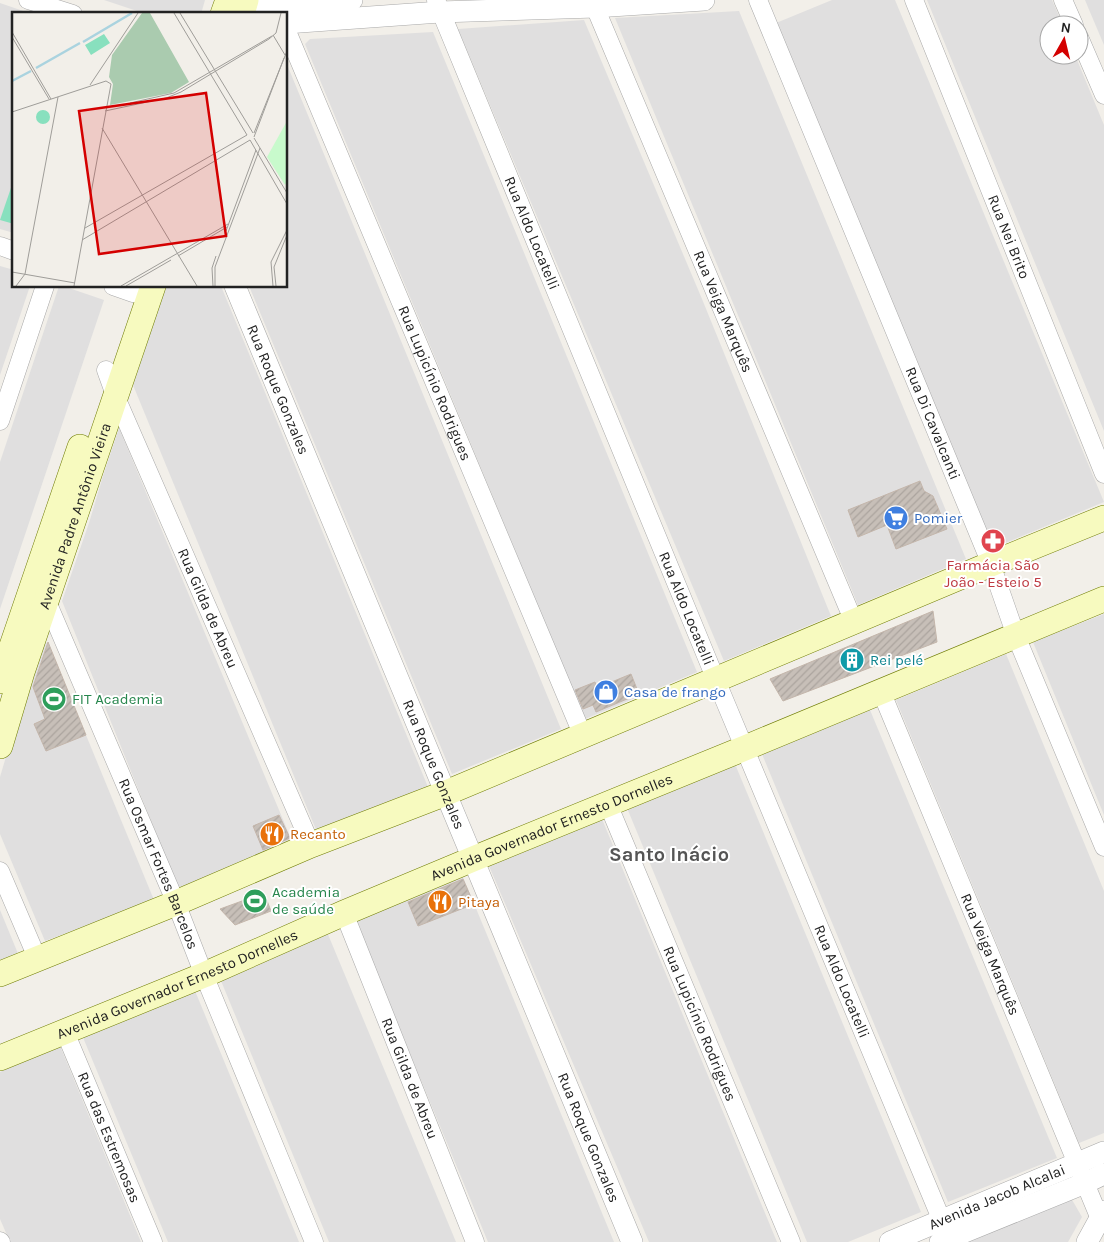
<svg xmlns="http://www.w3.org/2000/svg" width="1104" height="1242" viewBox="0 0 1104 1242" font-family="Karla,sans-serif">
  <style>
    .residential { fill: #e0dfdf }
    .pitch { fill: #88e0be }
    .building { fill: url(#building-hatch); stroke: #c4b6ab }
    .lines { fill: none; stroke-linecap: round; stroke-linejoin: round }
    .minor-casing { stroke: #a9a9a9; stroke-width: 19 }
    .tertiary-casing { stroke: #a9a9a9; stroke-width: 22 }
    .secondary-casing { stroke: #707d05; stroke-width: 26 }
    .minor { stroke: #fff; stroke-width: 18 }
    .tertiary { stroke: #fff; stroke-width: 21 }
    .secondary { stroke: #f7fabf; stroke-width: 25 }
    .labels { text-anchor: middle; dominant-baseline: central; stroke-width: 4; stroke-linejoin: round; paint-order: stroke }
    .street-label { font-size: 15px; fill: #222; stroke: #fff }
    .shop-label { font-size: 15px; fill: #366cbe; stroke: #fff; text-anchor: start }
    .health-label { font-size: 15px; fill: #be3a42; stroke: #fff }
    .culture-label { font-size: 15px; fill: #0d838f; stroke: #fff; text-anchor: start }
    .leisure-label { font-size: 15px; fill: #27864d; stroke: #fff; text-anchor: start }
    .food-label { font-size: 15px; fill: #c56008; stroke: #fff; text-anchor: start }
    .district-label { font-size: 20px; font-weight: bold; fill: #555; stroke: #fff }
    .inset-river { fill: none; stroke: #aad3df; stroke-width: 2.5 }
    .inset-road { fill: none; stroke: #9f9d99; stroke-width: 1 }
    .view { fill: #d40000; fill-opacity: 0.15; stroke: #d40000; stroke-width: 2.5 }
    .inset-edge { fill: none; stroke: #222; stroke-width: 2.5 }
  </style>
  <defs>
    <pattern id="building-hatch" width="6" height="6" patternUnits="userSpaceOnUse" patternTransform="scale(1.25)"><rect width="6" height="6" fill="#c7bfb8"/><path d="M-1 1l2-2M0 6l6-6M5 7l2-2" fill="none" stroke="#aba49e"/></pattern>
  </defs>
  <rect width="100%" height="100%" fill="#f2efe9"/>
  <g class="residential">
    <polygon points="104,0 205,0 201,14 146,14"/>
    <polygon points="832,0 895,0 1104,502 993,548 776,23"/>
    <polygon points="927,0 1052,0 1063,25 1049,25 1049,55 1075,55 1104,125 1104,431"/>
    <polygon points="1085,0 1104,0 1104,45 1090,12"/>
    <polygon points="0,3 32,14 14,14 14,233 0,229"/>
    <polygon points="739,11 966,559 858,605 615,18"/>
    <polygon points="584,20 702,299 831,616 724,661 458,29"/>
    <polygon points="433,32 697,672 585,719 305,44 310,39"/>
    <polygon points="286,62 561,729 452,774 249,286 286,286"/>
    <polygon points="0,266 14,270 14,286 30,286 0,375"/>
    <polygon points="59,286 63,286 104,300 0,609 0,462"/>
    <polygon points="166,286 221,286 428,787 317,832 133,385"/>
    <polygon points="119,428 292,841 179,890 62,601 89,523 103,476"/>
    <polygon points="1104,614 1104,815 1033,642"/>
    <polygon points="40,642 48,643 154,900 45,941 0,834 0,777"/>
    <polygon points="1006,654 1104,891 1104,1133 1079,1143 896,700"/>
    <polygon points="870,710 1057,1158 948,1202 762,754"/>
    <polygon points="735,764 921,1212 848,1242 807,1242 627,808"/>
    <polygon points="602,819 687,1025 777,1242 649,1242 489,866"/>
    <polygon points="463,877 614,1242 488,1242 355,921"/>
    <polygon points="0,910 19,956 0,963"/>
    <polygon points="327,932 456,1242 329,1242 219,976"/>
    <polygon points="193,986 299,1242 168,1242 82,1035"/>
    <polygon points="60,1046 141,1242 10,1242 0,1219 0,1072"/>
    <polygon points="1071,1198 1082,1217 1068,1242 967,1242"/>
  </g>
  <polygon class="pitch" points="14,179 14,224 0,220"/>
  <g class="building">
    <polygon points="920,481 924,491 933,496 947,529 896,549 887,525 858,537 848,510"/>
    <polygon points="933,611 937,642 783,701 770,679"/>
    <polygon points="48,642 86,735 46,751 34,724 45,719 33,687"/>
    <polygon points="631,674 639,694 596,712 593,705 583,709 575,690 595,682 597,688"/>
    <polygon points="279,815 290,838 263,850 253,826"/>
    <polygon points="463,879 474,904 418,926 408,902"/>
    <polygon points="264,893 271,911 235,925 220,909"/>
  </g>
  <g class="lines">
    <defs>
      <g id="minor">
        <polyline points="28,0 73,14"/>
        <path id="s1" d="M436,0L716,680L947,1233"/>
        <path id="s2" d="M592,0L854,622"/>
        <path id="s3" d="M758,0L991,564L1016,636L1104,847"/>
        <path id="s4" d="M914,0L1104,474"/>
        <polyline points="1063,0 1074,25"/>
        <path id="s5" d="M286,29L583,736"/>
        <polyline points="1079,37 1104,95"/>
        <polyline points="0,246 14,251"/>
        <polyline points="113,286 133,293 149,295"/>
        <path id="s6" d="M106,370L115,395L311,845"/>
        <polyline points="0,421 45,286"/>
        <path id="s7" d="M45,597L176,903L204,975L314,1242"/>
        <path id="s8" d="M881,691L1100,1219"/>
        <path id="s9" d="M608,804L791,1242"/>
        <polyline points="0,871 38,960"/>
        <path id="s10" d="M344,913L475,1242"/>
        <path id="s11" d="M65,1032L153,1242"/>
        <polyline points="0,1241 1,1242"/>
      </g>
      <g id="tertiary">
        <polyline points="228,8 243,8 352,0"/>
        <polyline points="286,23 440,12 595,7 704,0"/>
        <path id="s12" d="M235,286L632,1242"/>
        <path id="s13" d="M890,1242L1104,1152"/>
        <polyline points="940,1242 1085,1183 1104,1174"/>
        <polyline points="1087,1242 1104,1211"/>
      </g>
      <g id="secondary">
        <polyline points="223,14 228,0"/>
        <polyline points="242,14 246,0"/>
        <polyline points="0,681 80,447"/>
        <path id="s14" d="M0,746L22,672L153,286"/>
        <polyline points="0,974 176,903 311,845 446,793 991,564 1104,518"/>
        <path id="s15" d="M0,1058L204,975L344,913L473,859L745,748L1104,599"/>
      </g>
    </defs>
    <use href="#minor" class="minor-casing"/>
    <use href="#tertiary" class="tertiary-casing"/>
    <use href="#secondary" class="secondary-casing"/>
    <use href="#minor" class="minor"/>
    <use href="#tertiary" class="tertiary"/>
    <use href="#secondary" class="secondary"/>
  </g>
  <defs>
    <symbol id="supermarket-disc" viewBox="-11 -11 22 22"><circle r="9.5" fill="#3f7fe0" stroke="#fff"/><path d="M-6-5.5h2.5l.6 2H6L4.5 2H-2.5L-4.4-4H-6ZM-1.5 3.2a1.3 1.3 0 1 0 .1 0ZM3 3.2a1.3 1.3 0 1 0 .1 0Z" fill="#fff"/></symbol>
    <symbol id="pharmacy-disc" viewBox="-11 -11 22 22"><circle r="9.5" fill="#e0444e" stroke="#fff"/><path d="M-2-6h4v4h4v4h-4v4h-4v-4h-4v-4h4Z" fill="#fff"/></symbol>
    <symbol id="building-disc" viewBox="-11 -11 22 22"><circle r="9.5" fill="#0f9aa8" stroke="#fff"/><path d="M-4-6H4V6H1V3H-1V6H-4ZM-2.5-4.3h1.7v1.8h-1.7ZM.8-4.3h1.7v1.8H.8ZM-2.5-1h1.7V.8h-1.7ZM.8-1h1.7V.8H.8Z" fill="#fff"/></symbol>
    <symbol id="shop-disc" viewBox="-11 -11 22 22"><circle r="9.5" fill="#3f7fe0" stroke="#fff"/><path d="M-5-2.5h2.3a2.7 3.5 0 0 1 5.4 0H5L5.5 6h-11ZM-1.5-2.5h3a1.5 2.3 0 0 0-3 0Z" fill="#fff"/></symbol>
    <symbol id="stadium-disc" viewBox="-11 -11 22 22"><circle r="9.5" fill="#2e9e5b" stroke="#fff"/><path d="M0-5a6.5 5 0 1 0 0 10a6.5 5 0 1 0 0-10ZM-3.5-1.8h7v3.6h-7Z" fill="#fff"/></symbol>
    <symbol id="restaurant-disc" viewBox="-11 -11 22 22"><circle r="9.5" fill="#e8710a" stroke="#fff"/><path d="M-5-6h1v4h1v-4h1v4h1v-4h1v5L-1.5 .5V6h-2V.5L-5-1ZM5-6V6H3V1.5H1.5Q1.5-4 5-6Z" fill="#fff"/></symbol>
  </defs>
  <g fill-rule="evenodd">
    <use href="#supermarket-disc" x="882" y="504" width="28" height="28"/>
    <use href="#pharmacy-disc" x="979" y="527" width="28" height="28"/>
    <use href="#building-disc" x="838" y="646" width="28" height="28"/>
    <use href="#shop-disc" x="592" y="678" width="28" height="28"/>
    <use href="#stadium-disc" x="40" y="685" width="28" height="28"/>
    <use href="#restaurant-disc" x="258" y="820" width="28" height="28"/>
    <use href="#stadium-disc" x="241" y="887" width="28" height="28"/>
    <use href="#restaurant-disc" x="426" y="888" width="28" height="28"/>
  </g>
  <g class="labels">
    <g class="street-label">
      <text stroke="none"><textPath href="#s1" startOffset="252">Rua Aldo Locatelli</textPath></text>
      <text stroke="none"><textPath href="#s4" startOffset="255">Rua Nei Brito</textPath></text>
      <text stroke="none"><textPath href="#s2" startOffset="338">Rua Veiga Marquês</textPath></text>
      <text stroke="none"><textPath href="#s5" startOffset="384">Rua Lupicínio Rodrigues</textPath></text>
      <text stroke="none"><textPath href="#s12" startOffset="112">Rua Roque Gonzales</textPath></text>
      <text stroke="none"><textPath href="#s3" startOffset="458">Rua Di Cavalcanti</textPath></text>
      <text stroke="none"><textPath href="#s14" startOffset="242">Avenida Padre Antônio Vieira</textPath></text>
      <text stroke="none"><textPath href="#s6" startOffset="259">Rua Gilda de Abreu</textPath></text>
      <text stroke="none"><textPath href="#s1" startOffset="658">Rua Aldo Locatelli</textPath></text>
      <text stroke="none"><textPath href="#s12" startOffset="518">Rua Roque Gonzales</textPath></text>
      <text stroke="none"><textPath href="#s15" startOffset="598">Avenida Governador Ernesto Dornelles</textPath></text>
      <text stroke="none"><textPath href="#s7" startOffset="290">Rua Osmar Fortes Barcelos</textPath></text>
      <text stroke="none"><textPath href="#s8" startOffset="285">Rua Veiga Marquês</textPath></text>
      <text stroke="none"><textPath href="#s1" startOffset="1062">Rua Aldo Locatelli</textPath></text>
      <text stroke="none"><textPath href="#s15" startOffset="192">Avenida Governador Ernesto Dornelles</textPath></text>
      <text stroke="none"><textPath href="#s9" startOffset="238">Rua Lupicínio Rodrigues</textPath></text>
      <text stroke="none"><textPath href="#s10" startOffset="178">Rua Gilda de Abreu</textPath></text>
      <text stroke="none"><textPath href="#s11" startOffset="114">Rua das Estremosas</textPath></text>
      <text stroke="none"><textPath href="#s12" startOffset="922">Rua Roque Gonzales</textPath></text>
      <text stroke="none"><textPath href="#s13" startOffset="116">Avenida Jacob Alcalai</textPath></text>
    </g>
    <g class="shop-label">
      <text x="914" y="518">Pomier</text>
      <text x="624" y="692">Casa de frango</text>
    </g>
    <g class="health-label">
      <text x="993" y="565">Farmácia São<tspan x="993" dy="17">João - Esteio 5</tspan></text>
    </g>
    <g class="culture-label">
      <text x="870" y="660">Rei pelé</text>
    </g>
    <g class="leisure-label">
      <text x="72" y="699">FIT Academia</text>
      <text x="272" y="892">Academia<tspan x="272" dy="17">de saúde</tspan></text>
    </g>
    <g class="food-label">
      <text x="290" y="834">Recanto</text>
      <text x="458" y="902">Pitaya</text>
    </g>
    <g class="district-label">
      <text x="669" y="854">Santo Inácio</text>
    </g>
  </g>
  <g transform="translate(12 12)">
    <rect width="275" height="275" fill="#f2efe9"/>
    <path d="M130,1H138L177,70L159,81L98,93L101,72L97,65L100,43Z" fill="#aacbaf"/>
    <path d="M275,109V169L273,173L255,145Z" fill="#c8facc"/>
    <path d="M92,22L98,31L79,43L73,33ZM24 105a7 7 0 1 1 14 0a7 7 0 1 1-14 0Z" fill="#88e0be"/>
    <path class="inset-river" d="M71,30L120,1M24,56L68,31M0,69L19,59"/>
    <path class="inset-road" d="M162,1L235,123M168,1L241,121M0,20L39,87M261,23L273,43M0,25L37,87M78,73L126,1M118,91L162,81L260,24M93,99L154,86L169,80L257,27L264,21L269,1M0,100L94,69M90,116L185,274M242,121L275,39M242,125L272,46M242,126L275,181M238,128L275,192M73,216L235,123M214,219L244,138M70,228L238,128M166,244L215,215M0,260L63,271M4,274L13,262L46,85M62,274L99,72L94,69M109,274L216,212M114,274L159,248M201,274L200,256L204,244M203,274V255L248,136M261,274L259,250L275,218M264,274L262,255L275,223"/>
    <path class="view" d="M194,81L214,224L87,242L67,99Z"/>
    <rect width="275" height="275" class="inset-edge"/>
  </g>
  <g transform="translate(1064 40) rotate(8)"><circle r="24" fill="#ffffff" stroke="#a7a7a7"/>
  <path d="M0-4L9 19L0 12L-9 19Z" fill="#d40000"/>
  <text y="-8" font-size="14" font-weight="bold" text-anchor="middle" fill="#222222">N</text>
  </g>
</svg>
